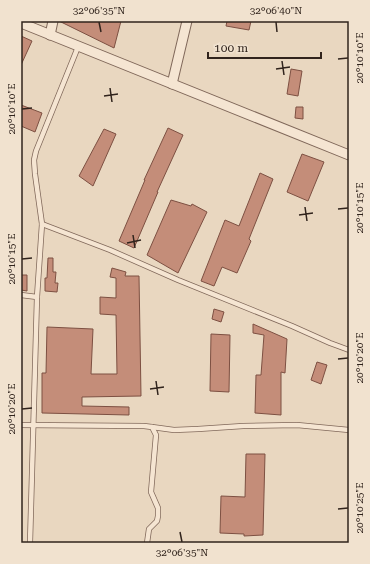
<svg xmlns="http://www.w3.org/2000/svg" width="370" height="564" viewBox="0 0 370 564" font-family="'Roboto Serif',serif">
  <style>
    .building { fill: #c48d79; stroke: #7d5042 }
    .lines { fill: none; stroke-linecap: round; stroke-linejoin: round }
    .lane-casing { stroke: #80685a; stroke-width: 6 }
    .street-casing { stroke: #80685a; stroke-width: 11 }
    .lane { stroke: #f5e5d2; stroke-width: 4.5 }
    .street { stroke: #f5e5d2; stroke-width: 9 }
    .ticks { fill: none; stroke: #31241d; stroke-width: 1.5 }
    .neatline { fill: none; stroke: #31241d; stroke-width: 1.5 }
    .ticks-label { font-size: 10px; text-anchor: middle; fill: #31241d }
  </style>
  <rect width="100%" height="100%" fill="#e9d7c0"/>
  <g class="building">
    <polygon points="59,21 121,21 114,48"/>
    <polygon points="227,21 251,21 249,30 226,26"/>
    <polygon points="21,36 32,41 21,65"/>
    <polygon points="291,69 302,71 298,96 287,94"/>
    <polygon points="21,105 42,113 35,132 21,126"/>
    <polygon points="296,107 303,107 303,119 295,118"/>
    <polygon points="168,128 183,135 157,192 158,192 134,248 119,241 145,180 144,180"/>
    <polygon points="104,129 116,134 93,186 79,176"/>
    <polygon points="302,154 324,162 308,201 287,192"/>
    <polygon points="260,173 273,179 249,239 251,241 237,273 222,267 214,286 201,281 225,220 239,226"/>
    <polygon points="171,200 191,206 192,204 207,212 178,273 147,255"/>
    <polygon points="48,258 53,258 53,272 56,272 55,283 58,283 57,292 45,291 45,278 47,278"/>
    <polygon points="112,268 126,272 125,276 139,276 141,396 82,397 82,406 129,407 129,415 42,413 42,373 46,373 47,327 93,329 91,374 117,374 116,315 100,314 100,297 116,298 116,278 110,277"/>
    <polygon points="21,275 27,275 27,291 21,290"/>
    <polygon points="214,309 224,312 221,322 212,319"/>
    <polygon points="253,324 287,339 285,373 281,372 281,415 255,413 256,375 261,375 264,335 253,333"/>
    <polygon points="211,334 230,335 229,392 210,391"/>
    <polygon points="317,362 327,365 321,384 311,380"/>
    <polygon points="246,454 265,454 263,535 244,536 244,534 220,533 221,496 245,497"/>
  </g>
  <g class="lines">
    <defs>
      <g id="lane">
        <polyline points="42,224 110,250 178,280 292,326 330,343 349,350"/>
        <polyline points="21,295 37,297"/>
        <polyline points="21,425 144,426 152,427 156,435 151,492 158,508 158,516 157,521 149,529 147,543"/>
        <polyline points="152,427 174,430 198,429 243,426 297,425 349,430"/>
        <polyline points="30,543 37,297 42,224 35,174 34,160 36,151 78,47"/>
      </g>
      <g id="street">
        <polyline points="21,23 349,155"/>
        <polyline points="50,35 53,21"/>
        <polyline points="172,84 187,21"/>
      </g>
    </defs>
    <use href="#lane" class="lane-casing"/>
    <use href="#street" class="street-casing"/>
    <use href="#lane" class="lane"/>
    <use href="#street" class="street"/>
  </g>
  <path class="ticks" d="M99,22L101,32M276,22L277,32M338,59L348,58M282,61L284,75M276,69L290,67M110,88L112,102M104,96L118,94M22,109L32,108M305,207L307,221M338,209L348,208M299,215L313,213M133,235L135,248M127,243L141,240M22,259L32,258M338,359L348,358M156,381L158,395M150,389L164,387M22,409L32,408M338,509L348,508M180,532L182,542"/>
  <rect width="370" height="564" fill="none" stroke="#f1e2cf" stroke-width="44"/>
  <path d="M208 52v6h113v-6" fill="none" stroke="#31241d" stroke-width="2"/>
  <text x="214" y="52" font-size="12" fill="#31241d" stroke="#f1e2cf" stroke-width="3" paint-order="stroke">100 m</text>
  <rect x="22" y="22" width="326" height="520" class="neatline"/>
  <g class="ticks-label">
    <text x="99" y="14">32°06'35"N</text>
    <text x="276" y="14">32°06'40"N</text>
    <text transform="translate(359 58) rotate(-90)" y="4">20°10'10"E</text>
    <text transform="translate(11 109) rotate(-90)" y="4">20°10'10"E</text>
    <text transform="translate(359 208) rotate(-90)" y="4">20°10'15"E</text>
    <text transform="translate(11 259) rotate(-90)" y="4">20°10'15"E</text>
    <text transform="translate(359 358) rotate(-90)" y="4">20°10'20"E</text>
    <text transform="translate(11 409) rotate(-90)" y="4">20°10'20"E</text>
    <text transform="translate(359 508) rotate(-90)" y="4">20°10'25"E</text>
    <text x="182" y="556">32°06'35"N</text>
  </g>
</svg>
